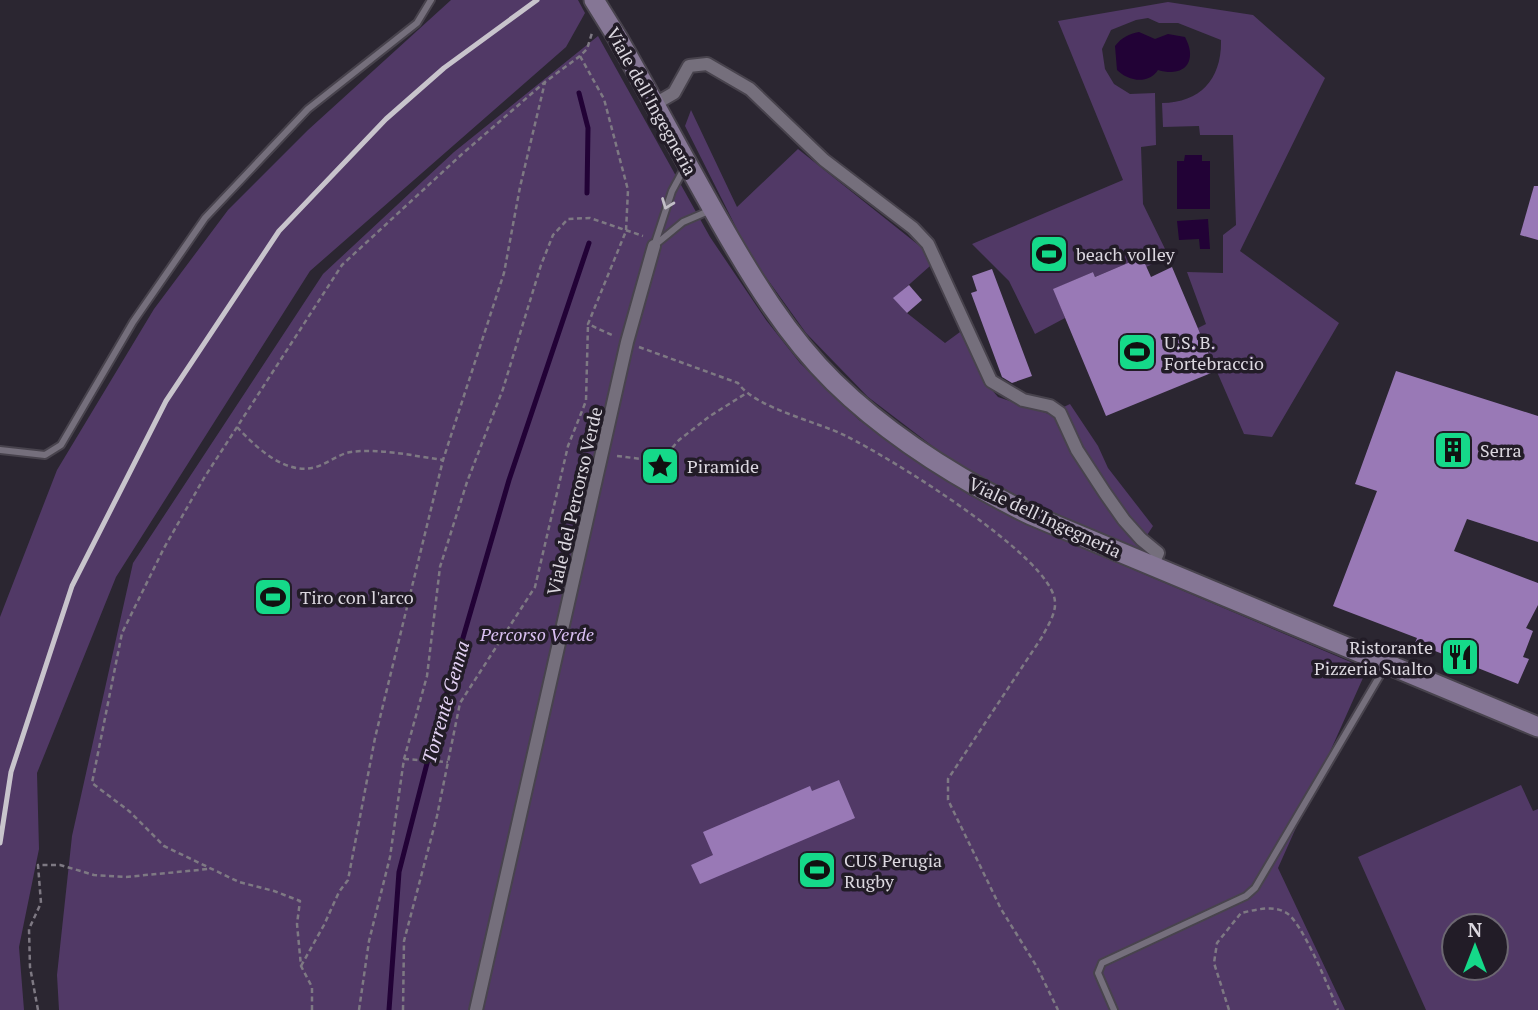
<svg xmlns="http://www.w3.org/2000/svg" width="1538" height="1010" viewBox="0 0 1538 1010" font-family="'PT Serif',serif">
  <style>
    .green { fill: #513966; fill-rule: evenodd }
    .water { fill: #220236 }
    .lines { fill: none; stroke-linecap: round; stroke-linejoin: round }
    .stream { stroke: #220236; stroke-width: 5 }
    .building { fill: #9979b6 }
    .lane-casing { stroke: #48434d; stroke-width: 10 }
    .street-casing { stroke: #48434d; stroke-width: 16 }
    .secondary-casing { stroke: #48434d; stroke-width: 23 }
    .path { stroke: #7e7983; stroke-width: 2.5; stroke-dasharray: 5 3.5; stroke-linecap: butt }
    .lane { stroke: #756f7c; stroke-width: 6 }
    .street { stroke: #756f7c; stroke-width: 12 }
    .secondary { stroke: #857695; stroke-width: 19 }
    .rail { stroke: #c8c4cc; stroke-width: 5 }
    .oneway { stroke: #c2bec7 }
    .labels { text-anchor: middle; dominant-baseline: central; stroke-width: 7; stroke-linejoin: round; paint-order: stroke }
    .street-label { font-size: 18px; fill: #dcd8e0; stroke: #221c27 }
    .poi-label { font-size: 18px; fill: #dcd8e0; stroke: #221c27; text-anchor: start }
    .park-label { font-size: 18px; font-style: italic; fill: #dac0f3; stroke: #221c27 }
    .water-label { font-size: 19px; font-style: italic; fill: #e4d2f5; stroke: #221c27 }
  </style>
  <rect width="100%" height="100%" fill="#2b2631"/>
  <g class="green">
    <polygon points="451,0 578,0 585,13 566,47 310,271 116,577 37,773 39,849 19,947 24,1010 0,1010 0,617 57,470 154,309 228,210 308,130"/>
    <path d="M1168,2L1253,15L1325,78L1240,251L1339,323L1272,437L1244,434L1198,328L1206,324L1187,272L1223,273V235L1236,225L1233,135H1200L1199,126L1163,127L1162,103C1201,103 1222,78 1221,40L1178,23H1159L1148,18L1136,20L1111,30L1102,49L1105,69L1114,84L1130,94L1155,93L1156,145L1141,147L1143,204L1169,257L1146,267L1142,257L1095,277L1093,272L1054,289L1065,318L1035,334L1009,281L972,244L1123,180L1058,21Z"/>
    <polygon points="598,36 710,237 766,320 800,363 859,420 969,495 1080,547 1367,669 1278,868 1345,1010 59,1010 57,975 72,836 133,563 323,274 454,152"/>
    <polygon points="691,110 737,207 798,149 926,251 930,266 894,298 907,313 945,343 960,332 985,382 998,397 1049,414 1070,404 1098,446 1108,468 1153,526 1138,549 1033,504 952,461 868,397 806,333 750,255 685,126"/>
    <path d="M1521,785L1533,811L1538,809V1010H1426L1358,857ZM1454,926H1496V968H1454Z"/>
  </g>
  <g class="water">
    <path d="M1139,32L1155,39L1168,34L1185,37C1198,61 1185,78 1158,70C1148,85 1128,81 1117,70L1115,46C1122,37 1129,34 1139,32Z"/>
    <polygon points="1185,155 1202,155 1202,161 1210,161 1210,209 1177,209 1177,161 1184,161"/>
    <polygon points="1208,219 1210,249 1200,249 1199,239 1179,240 1177,221"/>
  </g>
  <g class="lines">
    <g class="stream">
      <polyline points="579,93 588,128 587,193"/>
      <polyline points="389,1010 399,872 432,744 509,480 589,243"/>
    </g>
  </g>
  <g class="building">
    <polygon points="1534,186 1538,186 1538,240 1520,235"/>
    <polygon points="1142,257 1151,277 1172,267 1216,371 1106,416 1053,289 1093,272 1095,277"/>
    <polygon points="992,269 1032,376 1012,383 1002,377 971,293 977,291 972,276"/>
    <polygon points="909,285 922,300 907,313 893,298"/>
    <polygon points="1396,371 1538,416 1538,542 1467,519 1454,551 1538,583 1538,605 1526,628 1533,631 1523,657 1529,659 1518,684 1415,643 1417,638 1333,606 1377,491 1355,484"/>
    <polygon points="839,780 855,818 700,884 691,865 713,855 703,832 810,786 812,791"/>
  </g>
  <g class="lines">
    <defs>
      <g id="lane">
        <polyline points="655,245 683,222 711,210"/>
        <polyline points="654,246 672,191 685,167"/>
        <polyline points="0,450 45,455 61,445 133,322 205,218 308,109 417,23 431,0"/>
        <polyline points="1114,1010 1098,973 1102,963 1246,896 1255,888 1385,667"/>
      </g>
      <g id="street">
        <polyline points="655,104 674,93 689,66 707,64 750,89 824,160 913,228 928,244 991,381 1023,400 1050,406 1060,413 1077,450 1105,493 1124,520 1141,539 1158,553 1152,567"/>
        <polyline points="476,1010 627,342 654,246"/>
      </g>
      <path id="secondary" d="M594,0L617,37C652,98 685,161 720,222C752,278 787,336 834,382C890,437 960,480 1031,515L1538,727"/>
    </defs>
    <use href="#lane" class="lane-casing"/>
    <use href="#street" class="street-casing"/>
    <use href="#secondary" class="secondary-casing"/>
    <g class="path">
      <polyline points="580,56 604,99 628,190 626,231 588,324 614,336"/>
      <path d="M639,347L738,383C755,408 816,421 846,436C887,456 1053,557 1055,602C1056,614 1047,627 1042,637L948,779V800L970,845L1001,909L1037,967L1058,1010"/>
      <path d="M237,427C256,447 285,476 316,467C328,463 339,454 351,452C379,448 414,456 443,460"/>
      <polyline points="617,456 650,460 666,455 679,440 710,416 745,394"/>
      <polyline points="404,759 448,762"/>
      <polyline points="301,966 324,925 339,892 348,880 375,738 443,460 504,273 520,187 545,82"/>
      <polyline points="38,1010 30,967 29,929 41,903 38,865 60,865 94,875 126,877 208,869"/>
      <polyline points="312,1010 312,987 301,966 297,924 300,901 274,891 239,882 164,846 129,811 92,783 122,633 164,548 204,478 342,265 461,155 545,82 580,56 587,49 592,33"/>
      <polyline points="359,1010 369,941 390,857 404,759 427,676 440,567 467,482 503,389 541,265 553,235 568,219 590,218 643,236"/>
      <polyline points="403,1010 404,941 437,816 460,703 535,587 568,446 586,401 588,324"/>
      <path d="M1229,1010L1214,963L1217,943L1241,913C1255,910 1272,905 1285,912C1302,920 1330,991 1338,1010"/>
    </g>
    <use href="#lane" class="lane"/>
    <use href="#street" class="street"/>
    <use href="#secondary" class="secondary"/>
    <polyline class="rail" points="0,843 11,772 72,586 166,401 279,231 386,119 444,68 537,0"/>
  </g>
  <defs><path id="oneway-chevron" d="M-2-3.5L2.5 0L-2 3.5" fill="none" stroke-width="1.6" stroke-linecap="round" stroke-linejoin="round" transform="scale(1.75)"/></defs>
  <use class="oneway" href="#oneway-chevron" transform="translate(667 204) rotate(111)"/>
  <defs>
    <symbol id="stadium-square" viewBox="-11 -11 22 22"><rect x="-9" y="-9" width="18" height="18" rx="4" fill="#15d989" stroke="#221c27"/><path d="M0-5a6.5 5 0 1 0 0 10a6.5 5 0 1 0 0-10ZM-3.5-1.8h7v3.6h-7Z" fill="#111"/></symbol>
    <symbol id="building-square" viewBox="-11 -11 22 22"><rect x="-9" y="-9" width="18" height="18" rx="4" fill="#15d989" stroke="#221c27"/><path d="M-4-6H4V6H1V3H-1V6H-4ZM-2.5-4.3h1.7v1.8h-1.7ZM.8-4.3h1.7v1.8H.8ZM-2.5-1h1.7V.8h-1.7ZM.8-1h1.7V.8H.8Z" fill="#111"/></symbol>
    <symbol id="sight-square" viewBox="-11 -11 22 22"><rect x="-9" y="-9" width="18" height="18" rx="4" fill="#15d989" stroke="#221c27"/><path d="M0-6L1.8-2.2L6-1.7L2.9 1.2L3.7 5.4L0 3.3L-3.7 5.4L-2.9 1.2L-6-1.7L-1.8-2.2Z" fill="#111"/></symbol>
    <symbol id="restaurant-square" viewBox="-11 -11 22 22"><rect x="-9" y="-9" width="18" height="18" rx="4" fill="#15d989" stroke="#221c27"/><path d="M-5-6h1v4h1v-4h1v4h1v-4h1v5L-1.5 .5V6h-2V.5L-5-1ZM5-6V6H3V1.5H1.5Q1.5-4 5-6Z" fill="#111"/></symbol>
  </defs>
  <g fill-rule="evenodd">
    <use href="#stadium-square" x="1027" y="232" width="44" height="44"/>
    <use href="#stadium-square" x="1115" y="330" width="44" height="44"/>
    <use href="#building-square" x="1431" y="428" width="44" height="44"/>
    <use href="#sight-square" x="638" y="444" width="44" height="44"/>
    <use href="#stadium-square" x="251" y="575" width="44" height="44"/>
    <use href="#restaurant-square" x="1438" y="635" width="44" height="44"/>
    <use href="#stadium-square" x="795" y="848" width="44" height="44"/>
  </g>
  <g class="labels">
    <g class="street-label">
      <text transform="translate(652 101) rotate(61)">Viale dell'Ingegneria</text>
      <text transform="translate(574 501) rotate(-77)">Viale del Percorso Verde</text>
      <text transform="translate(1045 517) rotate(25)">Viale dell'Ingegneria</text>
    </g>
    <g class="poi-label">
      <text x="1076" y="254">beach volley</text>
      <text x="1164" y="342">U.S. B.<tspan x="1164" dy="21">Fortebraccio</tspan></text>
      <text x="1480" y="450">Serra</text>
      <text x="687" y="466">Piramide</text>
      <text x="300" y="597">Tiro con l'arco</text>
      <text x="1433" y="647" text-anchor="end">Ristorante<tspan x="1433" dy="21">Pizzeria Sualto</tspan></text>
      <text x="844" y="860">CUS Perugia<tspan x="844" dy="21">Rugby</tspan></text>
    </g>
    <g class="park-label">
      <text x="537" y="634">Percorso Verde</text>
    </g>
    <g class="water-label">
      <text transform="translate(445 702) rotate(-74)">Torrente Genna</text>
    </g>
  </g>
  <g transform="translate(1475 947)"><circle r="33" fill="#221c27" stroke="#6c6771" stroke-width="2"/>
  <path d="M0-5L12 26L0 18L-12 26Z" fill="#15d989"/>
  <text y="-10" font-size="19" font-weight="bold" text-anchor="middle" fill="#dcd8e0">N</text>
  </g>
</svg>
